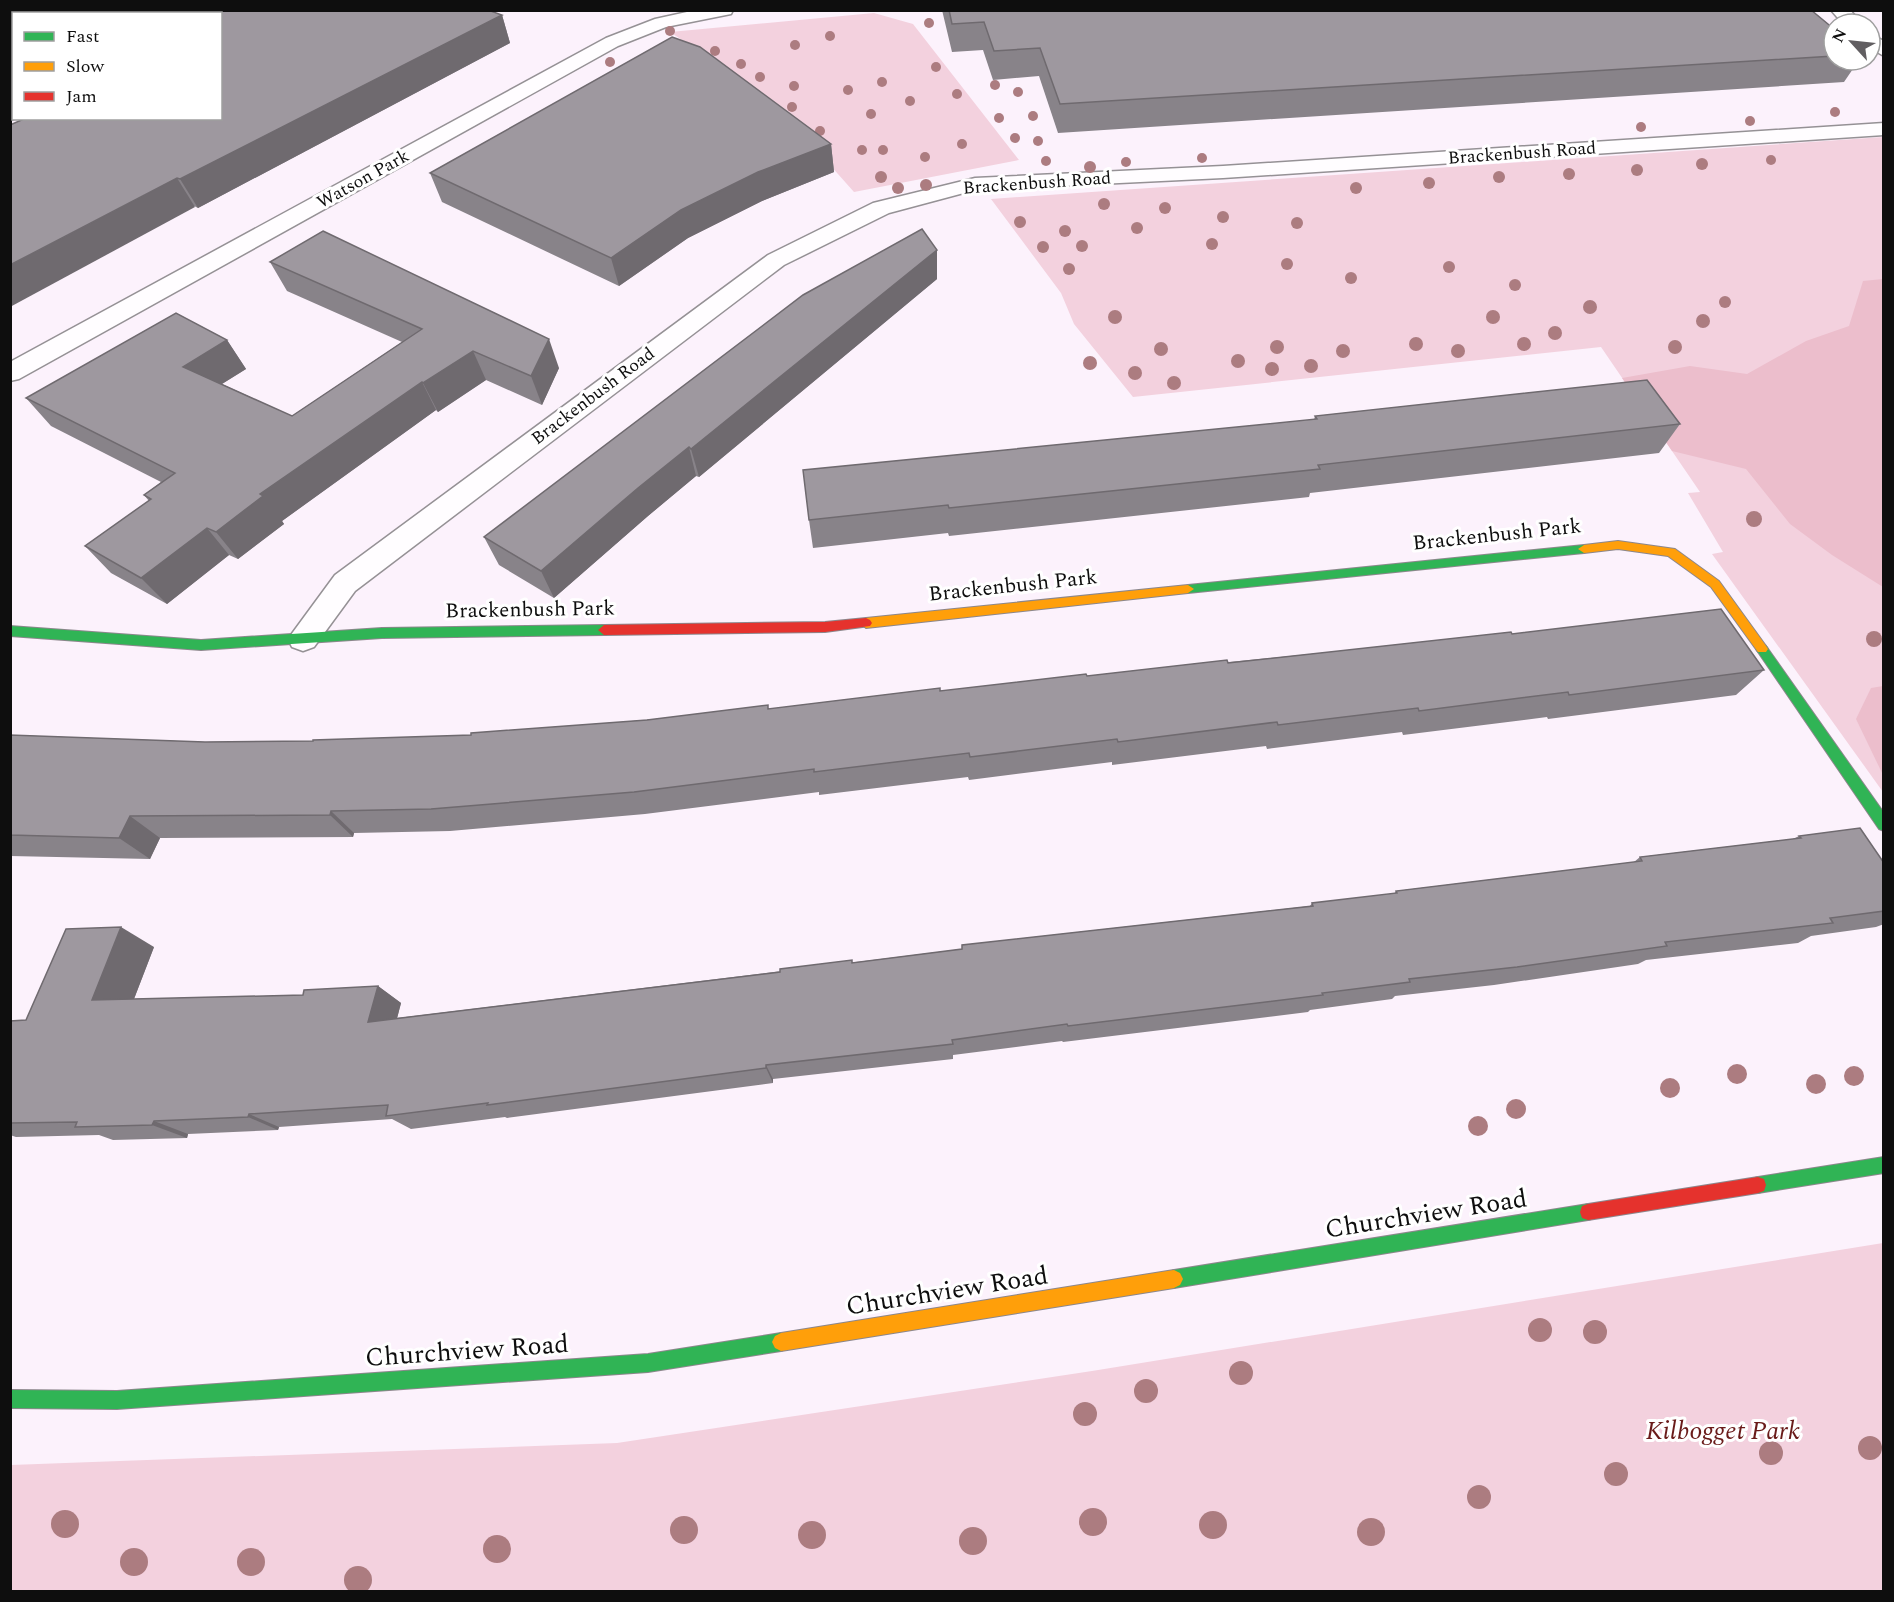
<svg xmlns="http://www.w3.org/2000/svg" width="1894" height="1602" viewBox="0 0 1894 1602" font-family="Spectral,serif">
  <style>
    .green { fill: #f3d1de }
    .forest { fill: #ecbecc }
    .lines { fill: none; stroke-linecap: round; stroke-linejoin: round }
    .street-casing { stroke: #959195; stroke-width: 3 }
    .fast-casing { stroke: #8c878c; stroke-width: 2 }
    .slow-casing { stroke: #8c878c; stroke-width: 2 }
    .jam-casing { stroke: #8c878c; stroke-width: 2 }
    .street { fill: #fffdff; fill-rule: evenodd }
    .fast { fill: #30b455; fill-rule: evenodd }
    .slow { fill: #ff9f0a; fill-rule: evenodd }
    .jam { fill: #e5322d; fill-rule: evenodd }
    .tree { fill: #ac7c80 }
    .wall { fill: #888389 }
    .shaded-wall { fill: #6f6a6f }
    .building { fill: #9e989f; stroke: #6f6a6f; stroke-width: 1.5 }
    .labels { text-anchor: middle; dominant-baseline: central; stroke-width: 6; stroke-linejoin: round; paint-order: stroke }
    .far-street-label { font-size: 18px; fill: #0e0e0e; stroke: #fff }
    .street-label { font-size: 21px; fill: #0e0e0e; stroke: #fff }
    .near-street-label { font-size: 26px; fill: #0e0e0e; stroke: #fff }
    .near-park-label { font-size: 26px; font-style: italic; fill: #6a1b1a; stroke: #fff }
  </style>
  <rect width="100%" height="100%" fill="#fcf2fc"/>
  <g class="green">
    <polygon points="874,13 913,24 1019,160 854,192 772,100 670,32"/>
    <polygon points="1883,137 1883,792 1712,554 1723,552 1688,493 1700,492 1601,347 1133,397 1074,324 1061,293 991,199"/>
    <polygon points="1883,1243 1883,1591 11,1591 11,1465 617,1443 1092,1371"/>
  </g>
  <g class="forest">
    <polygon points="1883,279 1883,587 1832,555 1790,524 1746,469 1672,451 1622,378 1690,366 1747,374 1806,341 1849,326 1863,281"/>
    <polygon points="1883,686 1884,686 1883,775 1856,719 1871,688"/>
  </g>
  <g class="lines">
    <defs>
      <g id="street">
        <polygon points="696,10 733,10 731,14 666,27 618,46 19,379 10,381 10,362 606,38 655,19"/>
        <polygon points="1831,10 1850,10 1862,24 1843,24"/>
        <polygon points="1870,34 1884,41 1884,56 1870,48"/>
        <polygon points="14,107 14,118 16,118 10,120 10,108"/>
        <polygon points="1884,123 1884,135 1223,178 975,190 889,213 784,265 355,591 314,647 303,651 292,647 288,639 335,575 768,255 873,203 975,178 1223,166"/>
      </g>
      <g id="fast">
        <polygon points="1584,545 1590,549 1584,553 1188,593 1182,589 1188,585"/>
        <polygon points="604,625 610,630 604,635 382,638 201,650 10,636 10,626 201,640 382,628"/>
        <polygon points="1762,644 1766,646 1884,813 1884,831 1879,829 1758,652 1756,649 1758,646"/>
        <polygon points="1884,1157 1884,1173 1758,1193 1752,1191 1750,1185 1752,1179 1758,1177"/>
        <polygon points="1588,1204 1594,1206 1596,1212 1594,1218 1588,1220 1174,1288 1168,1285 1165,1279 1168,1273 1174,1270"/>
        <polygon points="781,1333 787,1336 790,1342 787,1348 781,1351 648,1372 117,1409 10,1408 10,1390 117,1391 648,1354"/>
      </g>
      <g id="slow">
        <polygon points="1618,541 1675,549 1719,581 1766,646 1768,649 1766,652 1758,652 1711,587 1668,556 1618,549 1584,553 1578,549 1584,545"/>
        <polygon points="1188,585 1194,589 1188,593 866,628 860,623 866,618"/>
        <polygon points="1174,1270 1180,1273 1183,1279 1180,1285 1174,1288 781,1351 775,1348 772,1342 775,1336 781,1333"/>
      </g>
      <g id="jam">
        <polygon points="866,618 870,620 872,623 870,626 825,632 604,635 598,630 604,625 825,622"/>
        <polygon points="1758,1177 1764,1179 1766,1185 1764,1191 1758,1193 1588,1220 1582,1218 1580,1212 1582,1206 1588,1204"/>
      </g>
    </defs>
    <use href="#street" class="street-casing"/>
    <use href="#fast" class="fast-casing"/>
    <use href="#slow" class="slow-casing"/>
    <use href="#jam" class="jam-casing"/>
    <use href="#street" class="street"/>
    <use href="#fast" class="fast"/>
    <use href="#slow" class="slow"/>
    <use href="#jam" class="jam"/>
  </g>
  <g class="tree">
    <circle cx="929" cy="23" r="5"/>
    <circle cx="670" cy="31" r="5"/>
    <circle cx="830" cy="36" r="5"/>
    <circle cx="795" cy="45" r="5"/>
    <circle cx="715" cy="51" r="5"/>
    <circle cx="610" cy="62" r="5"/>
    <circle cx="741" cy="64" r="5"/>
    <circle cx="936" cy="67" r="5"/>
    <circle cx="760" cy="77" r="5"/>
    <circle cx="882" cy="82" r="5"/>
    <circle cx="995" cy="85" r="5"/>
    <circle cx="794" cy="86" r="5"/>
    <circle cx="848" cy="90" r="5"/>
    <circle cx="1018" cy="92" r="5"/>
    <circle cx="957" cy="94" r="5"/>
    <circle cx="910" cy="101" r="5"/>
    <circle cx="792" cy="107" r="5"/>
    <circle cx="1835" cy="112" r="5"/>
    <circle cx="871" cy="114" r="5"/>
    <circle cx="1033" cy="116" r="5"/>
    <circle cx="999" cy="118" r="5"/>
    <circle cx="1750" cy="121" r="5"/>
    <circle cx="1641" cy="127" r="5"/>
    <circle cx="820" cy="131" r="5"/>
    <circle cx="1015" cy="138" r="5"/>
    <circle cx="1038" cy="141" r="5"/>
    <circle cx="962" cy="144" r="5"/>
    <circle cx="862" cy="150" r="5"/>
    <circle cx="883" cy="150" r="5"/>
    <circle cx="925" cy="157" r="5"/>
    <circle cx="1202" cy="158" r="5"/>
    <circle cx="1771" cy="160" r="5"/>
    <circle cx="1046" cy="161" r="5"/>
    <circle cx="1126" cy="162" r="5"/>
    <circle cx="1702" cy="164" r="6"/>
    <circle cx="1090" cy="167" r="6"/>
    <circle cx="1637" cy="170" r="6"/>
    <circle cx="1569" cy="174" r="6"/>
    <circle cx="881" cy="177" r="6"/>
    <circle cx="1499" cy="177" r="6"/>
    <circle cx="1429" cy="183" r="6"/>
    <circle cx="926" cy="185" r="6"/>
    <circle cx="898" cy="188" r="6"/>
    <circle cx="1356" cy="188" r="6"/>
    <circle cx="1104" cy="204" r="6"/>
    <circle cx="1165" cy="208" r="6"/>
    <circle cx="1223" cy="217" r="6"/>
    <circle cx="1020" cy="222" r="6"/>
    <circle cx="1297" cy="223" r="6"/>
    <circle cx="1137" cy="228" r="6"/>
    <circle cx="1065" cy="231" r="6"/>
    <circle cx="1212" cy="244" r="6"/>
    <circle cx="1082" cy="246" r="6"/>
    <circle cx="1043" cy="247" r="6"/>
    <circle cx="1287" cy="264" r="6"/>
    <circle cx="1449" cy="267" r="6"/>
    <circle cx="1069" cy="269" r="6"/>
    <circle cx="1351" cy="278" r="6"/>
    <circle cx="1515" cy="285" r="6"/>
    <circle cx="1725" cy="302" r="6"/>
    <circle cx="1590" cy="307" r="7"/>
    <circle cx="1115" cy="317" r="7"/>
    <circle cx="1493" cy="317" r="7"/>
    <circle cx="1703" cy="321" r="7"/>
    <circle cx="1555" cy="333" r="7"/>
    <circle cx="1416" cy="344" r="7"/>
    <circle cx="1524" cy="344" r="7"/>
    <circle cx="1277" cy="347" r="7"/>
    <circle cx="1675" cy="347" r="7"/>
    <circle cx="1161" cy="349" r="7"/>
    <circle cx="1343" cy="351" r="7"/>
    <circle cx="1458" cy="351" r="7"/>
    <circle cx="1238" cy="361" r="7"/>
    <circle cx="1090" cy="363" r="7"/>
    <circle cx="1311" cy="366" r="7"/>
    <circle cx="1272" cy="369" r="7"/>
    <circle cx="1135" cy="373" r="7"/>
    <circle cx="1174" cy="383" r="7"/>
    <circle cx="1754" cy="519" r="8"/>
    <circle cx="1874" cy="639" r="8"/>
    <circle cx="1737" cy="1074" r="10"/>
    <circle cx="1854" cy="1076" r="10"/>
    <circle cx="1816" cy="1084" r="10"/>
    <circle cx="1670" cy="1088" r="10"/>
    <circle cx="1516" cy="1109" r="10"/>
    <circle cx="1478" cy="1126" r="10"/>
    <circle cx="1540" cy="1330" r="12"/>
    <circle cx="1595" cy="1332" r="12"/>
    <circle cx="1241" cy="1373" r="12"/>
    <circle cx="1146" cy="1391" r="12"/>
    <circle cx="1085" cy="1414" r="12"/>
    <circle cx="1870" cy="1448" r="12"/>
    <circle cx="1771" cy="1453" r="12"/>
    <circle cx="1616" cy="1474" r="12"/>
    <circle cx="1479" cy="1497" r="12"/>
    <circle cx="1093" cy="1522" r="14"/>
    <circle cx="65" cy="1524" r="14"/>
    <circle cx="1213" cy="1525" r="14"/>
    <circle cx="684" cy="1530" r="14"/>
    <circle cx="1371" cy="1532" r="14"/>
    <circle cx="812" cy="1535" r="14"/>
    <circle cx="973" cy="1541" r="14"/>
    <circle cx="497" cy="1549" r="14"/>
    <circle cx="134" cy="1562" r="14"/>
    <circle cx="251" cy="1562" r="14"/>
    <circle cx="358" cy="1580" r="14"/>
  </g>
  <g class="wall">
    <polygon points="942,10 1811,10 1834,29 1834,60 1859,60 1844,82 1058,133 1039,76 993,80 983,50 952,52"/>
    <polygon points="502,15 510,43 198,208 26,118"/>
    <polygon points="831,144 834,172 762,201 688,238 619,286 442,202 430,173"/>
    <polygon points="937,250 937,279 699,477 696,476 648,516 554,598 499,565 484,537"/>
    <polygon points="270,262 559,368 542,405 486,380 438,412 436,410 282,521 284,524 238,559 229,555 167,604 111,573 85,546 149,501 144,495 161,482 51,426 26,398 227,340 246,369 222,384 292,416 402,342 287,291"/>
    <polygon points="1315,416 1680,424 1659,453 1310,493 1309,497 949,536 948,533 813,548 809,520 1314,420"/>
    <polygon points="1512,634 1764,670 1736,695 1548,719 1547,717 1403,735 1402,732 1267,749 1266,746 1112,765 1112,762 969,780 968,777 819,795 819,792 645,814 450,831 354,833 353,837 160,838 150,859 10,856 10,735 205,742 313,741 471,735 769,709 1087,676"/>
    <polygon points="1799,836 1884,863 1884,924 1876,927 1811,936 1798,943 1646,960 1638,964 1494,985 1395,996 1392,999 1310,1010 1308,1012 1063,1042 1062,1041 953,1055 953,1059 773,1079 773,1083 507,1118 505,1117 411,1129 392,1119 279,1127 278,1130 188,1134 187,1138 113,1140 99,1135 16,1137 10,1135 10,1021 26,1020 154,947 134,999 303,995 378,986 401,1003 397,1018 962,949 962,945 1310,906 1312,903 1394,894 1396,891 1634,862 1640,857 1793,839"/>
  </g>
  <g class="shaded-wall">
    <polygon points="65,10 149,10 142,14 58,14"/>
    <polygon points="502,15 510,43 198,208 180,179"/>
    <polygon points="14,31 14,68 10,69 10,33"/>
    <polygon points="831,144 834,172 762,201 688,238 619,286 611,258 681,210 758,172"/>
    <polygon points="177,178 195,207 10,307 10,265"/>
    <polygon points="937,250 937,279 699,477 691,449"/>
    <polygon points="549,339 559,368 542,405 531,376"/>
    <polygon points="227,340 246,369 204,395 183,367"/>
    <polygon points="473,351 486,380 438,412 423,383"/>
    <polygon points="422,382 436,410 282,521 284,524 238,559 216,532 260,494"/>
    <polygon points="689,447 696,476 648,516 554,598 541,571 638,488"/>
    <polygon points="207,528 229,555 167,604 141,578"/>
    <polygon points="331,811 354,833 353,837 330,815"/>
    <polygon points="130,816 160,838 150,859 119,838"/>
    <polygon points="121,927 154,947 127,1017 92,1000"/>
    <polygon points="378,986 401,1003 392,1038 368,1022"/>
    <polygon points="766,1065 773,1079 773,1083 766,1068"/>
    <polygon points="249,1114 279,1127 278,1130 248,1117"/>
    <polygon points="154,1121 188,1134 187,1138 152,1125"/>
  </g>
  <g class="building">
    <polygon points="10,10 65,10 58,14 14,14 14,31 10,33"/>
    <polygon points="210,10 488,10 502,15 180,179 177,178 10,265 10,125 26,118 220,118 220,14 212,14"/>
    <polygon points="949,10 1811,10 1834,29 1834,56 1060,104 1040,48 994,51 984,22 952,24"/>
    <polygon points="672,37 700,47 831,144 758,172 681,210 611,258 430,173"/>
    <polygon points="922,229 937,250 691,449 689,447 638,488 541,571 484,537 803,295"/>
    <polygon points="323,231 549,339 531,376 473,351 423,383 422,382 260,494 263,496 216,532 207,528 141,578 85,546 151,499 144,495 175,473 26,398 176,313 227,340 183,367 292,416 422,329 270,262"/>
    <polygon points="1647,380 1680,424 1318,465 1320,469 949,508 948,505 809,520 803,470 1317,419 1315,416"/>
    <polygon points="1721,609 1764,670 1569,695 1568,692 1419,711 1418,708 1278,725 1277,722 1118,742 1117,739 970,757 969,753 814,772 814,769 634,792 431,809 331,811 330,815 130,816 119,838 10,835 10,735 205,742 313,741 313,740 471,735 471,733 647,720 768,705 768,709 940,688 940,691 1086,674 1087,676 1227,660 1228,663 1511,632 1512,634"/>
    <polygon points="1860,828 1884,863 1884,911 1830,918 1833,923 1665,942 1667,946 1517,967 1409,979 1410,982 1322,993 1323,995 1068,1026 1067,1024 952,1040 953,1044 766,1065 766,1068 487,1105 488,1103 386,1116 388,1105 249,1114 248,1117 154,1121 152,1125 75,1127 77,1122 10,1123 10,1021 26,1020 66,929 121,927 92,1000 303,995 304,990 378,986 368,1022 780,972 780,969 852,960 852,963 962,949 962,945 1313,906 1312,903 1397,893 1396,891 1642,861 1640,857 1801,838 1799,836"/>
  </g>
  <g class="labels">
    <g class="far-street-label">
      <text transform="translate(1522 153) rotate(-4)">Brackenbush Road</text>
      <text transform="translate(363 179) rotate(-29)">Watson Park</text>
      <text transform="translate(1037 183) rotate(-4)">Brackenbush Road</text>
      <text transform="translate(593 396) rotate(-37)">Brackenbush Road</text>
    </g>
    <g class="street-label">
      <text transform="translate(1497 535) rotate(-6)">Brackenbush Park</text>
      <text transform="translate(1013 586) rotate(-6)">Brackenbush Park</text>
      <text transform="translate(530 610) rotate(-1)">Brackenbush Park</text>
    </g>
    <g class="near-street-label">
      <text transform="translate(1426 1214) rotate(-9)">Churchview Road</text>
      <text transform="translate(947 1291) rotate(-9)">Churchview Road</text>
      <text transform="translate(467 1351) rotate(-4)">Churchview Road</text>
    </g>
    <g class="near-park-label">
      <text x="1723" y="1431">Kilbogget Park</text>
    </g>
  </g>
  <rect width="1894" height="1602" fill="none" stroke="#0e0e0e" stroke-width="24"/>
  <rect x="12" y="12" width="210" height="108" fill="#ffffff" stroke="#9f9f9f" stroke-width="1.5"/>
  <rect x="24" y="32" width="30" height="9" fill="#30b455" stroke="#9f9f9f" stroke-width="1.5"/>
  <text x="66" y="42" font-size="18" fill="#0e0e0e">Fast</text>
  <rect x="24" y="62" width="30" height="9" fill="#ff9f0a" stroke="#9f9f9f" stroke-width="1.5"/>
  <text x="66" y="72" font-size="18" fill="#0e0e0e">Slow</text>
  <rect x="24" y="92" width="30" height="9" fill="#e5322d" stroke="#9f9f9f" stroke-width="1.5"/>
  <text x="66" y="102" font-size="18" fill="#0e0e0e">Jam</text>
  <g transform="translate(1852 42) rotate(297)"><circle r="28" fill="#ffffff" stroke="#9f9f9f" stroke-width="1.5"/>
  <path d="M0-4.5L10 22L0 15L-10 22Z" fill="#615e61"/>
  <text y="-9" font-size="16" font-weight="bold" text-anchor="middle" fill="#0e0e0e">N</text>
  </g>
</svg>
